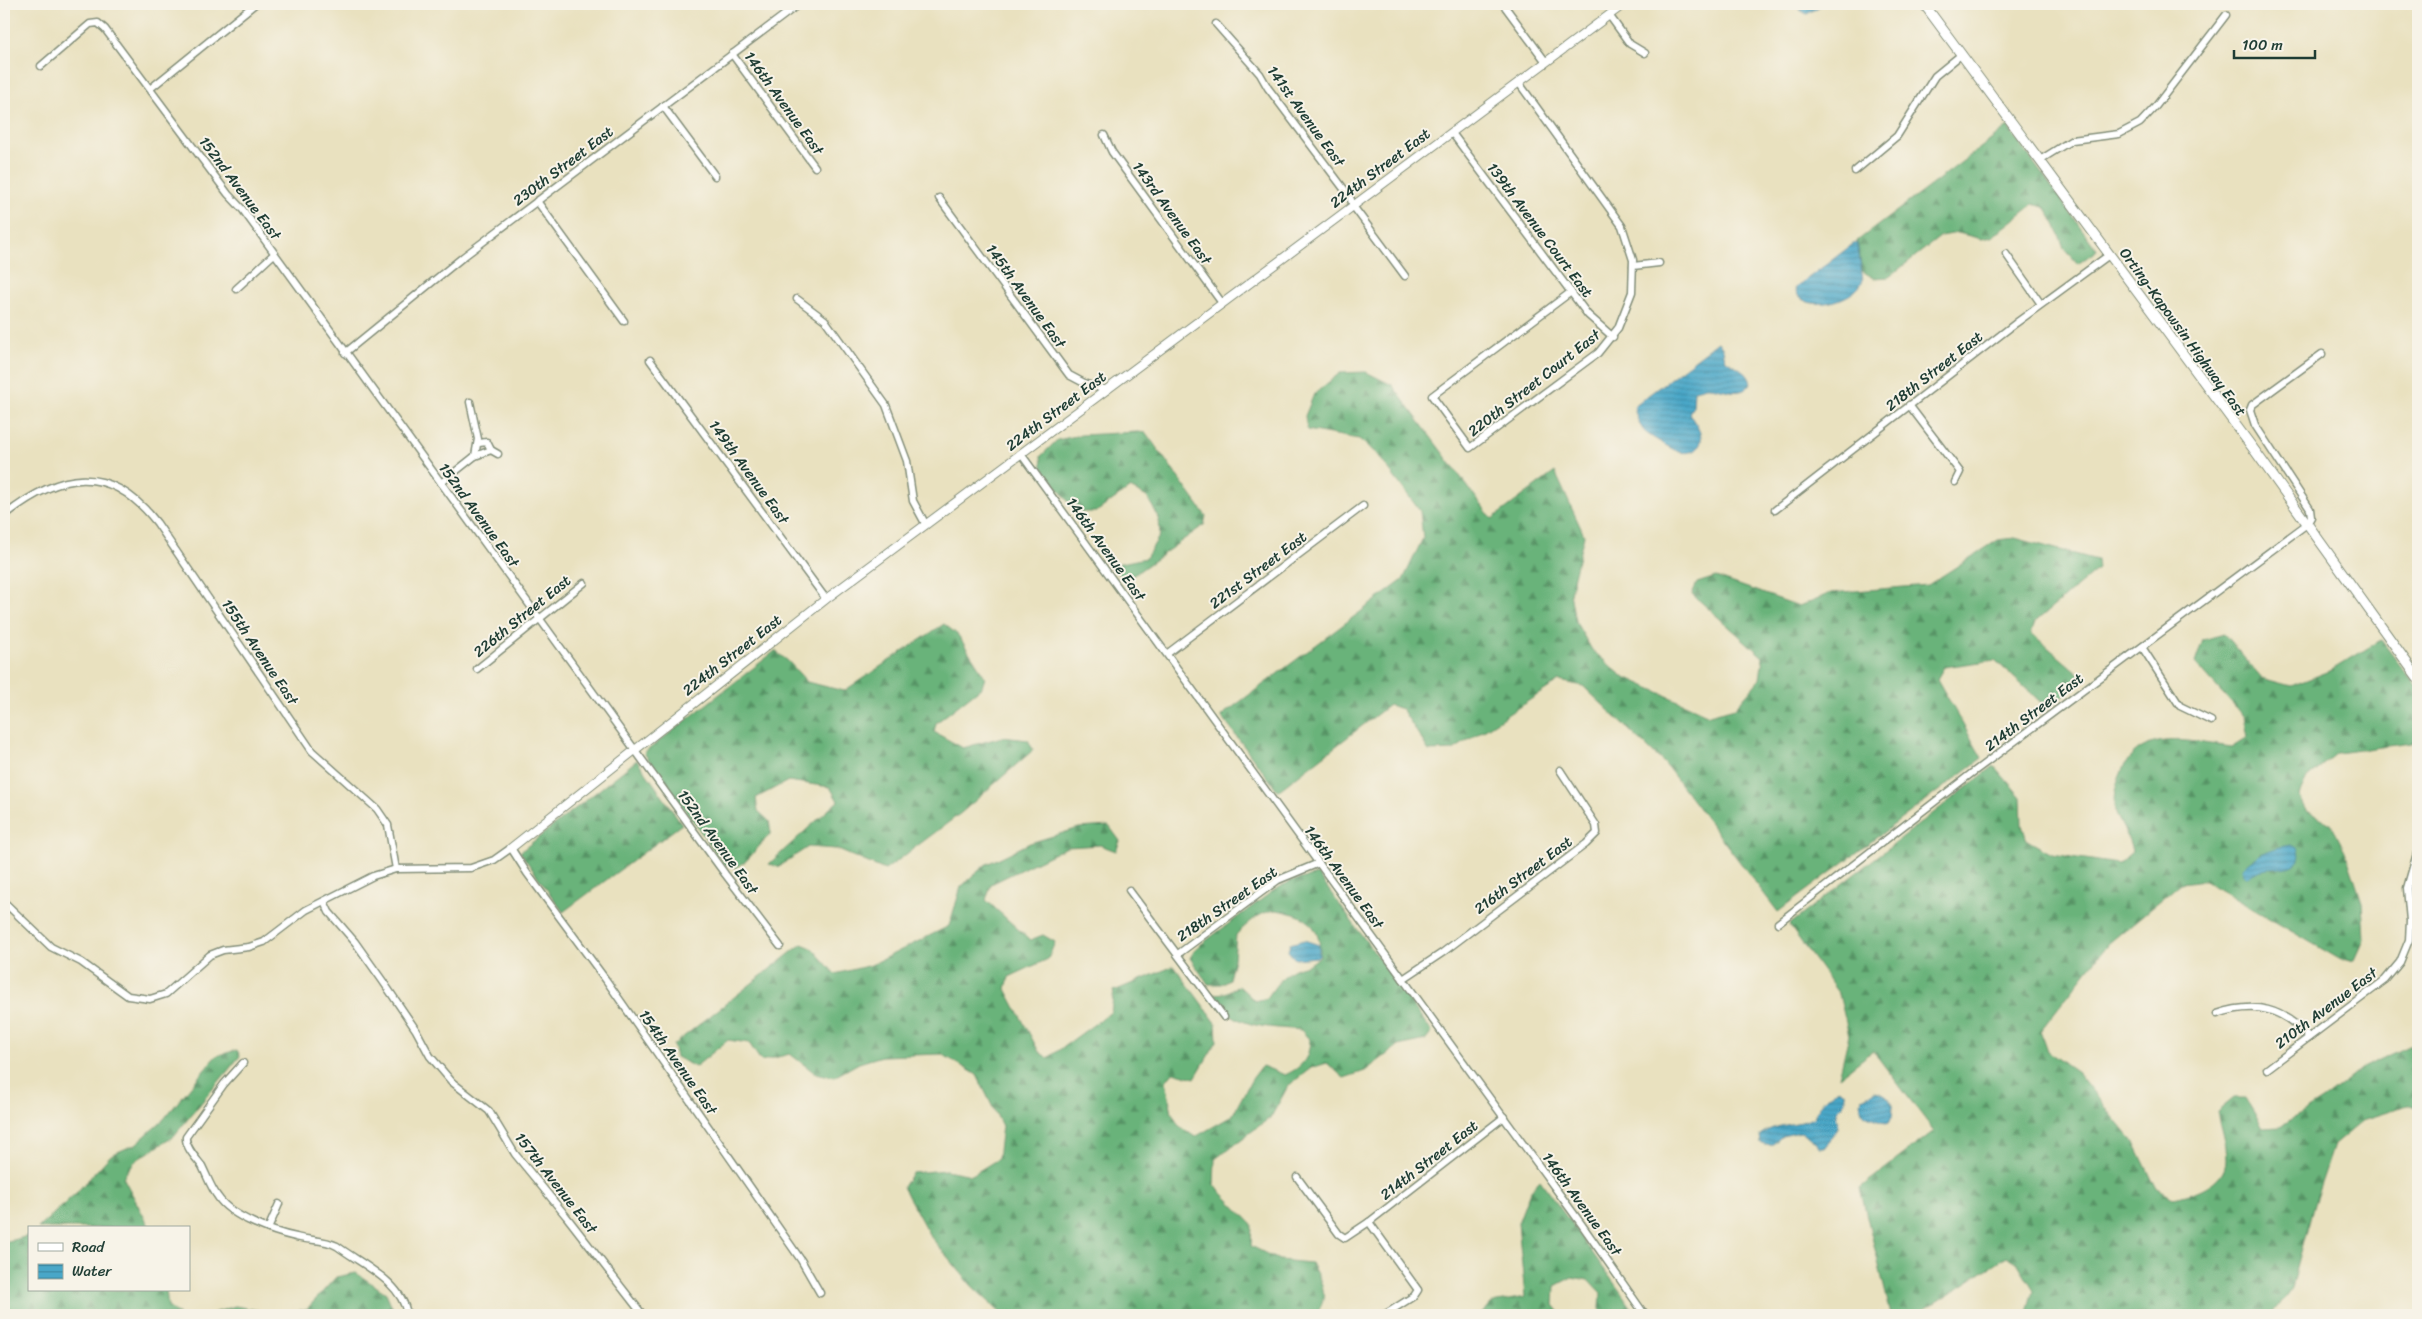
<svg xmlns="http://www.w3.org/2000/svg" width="2422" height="1319" viewBox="0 0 2422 1319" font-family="Sriracha,sans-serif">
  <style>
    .forest { fill: url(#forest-firs); stroke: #447857 }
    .water { fill: url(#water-rules); stroke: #34727e }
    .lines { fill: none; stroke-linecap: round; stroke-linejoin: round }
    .minor-casing { stroke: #848f7a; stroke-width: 9 }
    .tertiary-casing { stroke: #848f7a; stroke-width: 10 }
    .secondary-casing { stroke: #848f7a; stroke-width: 11 }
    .minor { stroke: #fff; stroke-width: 6 }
    .tertiary { stroke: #fff; stroke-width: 8 }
    .secondary { stroke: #fff; stroke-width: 9 }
    .labels { text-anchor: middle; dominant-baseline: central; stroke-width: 4; stroke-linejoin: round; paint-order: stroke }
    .street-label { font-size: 15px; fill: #1f3d34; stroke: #f7f3e8 }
  </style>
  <defs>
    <pattern id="forest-firs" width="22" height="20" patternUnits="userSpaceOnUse" patternTransform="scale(1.25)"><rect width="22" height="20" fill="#69b37a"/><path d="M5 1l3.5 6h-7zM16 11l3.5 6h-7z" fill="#569365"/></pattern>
    <pattern id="water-rules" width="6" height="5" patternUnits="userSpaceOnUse" patternTransform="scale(1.25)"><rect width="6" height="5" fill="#49a7c8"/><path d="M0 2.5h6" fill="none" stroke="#3c89a3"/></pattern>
  </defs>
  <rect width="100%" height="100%" fill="#f7f3e8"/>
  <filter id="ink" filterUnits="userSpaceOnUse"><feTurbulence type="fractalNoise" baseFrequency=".02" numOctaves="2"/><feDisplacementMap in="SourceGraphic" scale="10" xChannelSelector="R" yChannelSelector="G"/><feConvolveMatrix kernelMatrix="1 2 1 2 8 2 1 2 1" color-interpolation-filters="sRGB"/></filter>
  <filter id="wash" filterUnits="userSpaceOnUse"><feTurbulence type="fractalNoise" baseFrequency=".0096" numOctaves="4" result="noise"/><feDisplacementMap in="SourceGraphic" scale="20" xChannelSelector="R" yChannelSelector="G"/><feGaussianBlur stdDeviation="1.12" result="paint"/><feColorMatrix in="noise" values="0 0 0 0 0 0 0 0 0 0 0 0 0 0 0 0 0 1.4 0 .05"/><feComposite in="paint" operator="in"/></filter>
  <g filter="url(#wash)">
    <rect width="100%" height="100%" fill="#e9e1bf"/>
    <g class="forest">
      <polygon points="2008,127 2097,250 2078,264 2064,248 2056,226 2046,208 2034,204 1992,237 1982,239 1958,233 1941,236 1889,277 1874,278 1862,271 1857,241"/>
      <polygon points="1366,372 1392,385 1492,519 1555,472 1584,535 1570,593 1575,621 1592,650 1621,675 1709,715 1735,708 1760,679 1763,657 1692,594 1697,583 1716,577 1799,606 1831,593 1928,585 1998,540 2015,538 2097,560 2098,569 2035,622 2031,633 2085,679 2047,708 1995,660 1944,667 1937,679 1982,758 1778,912 1665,764 1583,686 1559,681 1453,750 1429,751 1402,709 1389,705 1278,791 1221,716 1403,580 1423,538 1420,511 1377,454 1359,439 1307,430 1305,416 1314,394 1340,373"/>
      <polygon points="1138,432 1146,433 1206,516 1204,525 1125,581 1111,565 1146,558 1160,535 1159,518 1147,497 1130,488 1096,512 1076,512 1042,467 1041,456 1057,440 1081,435"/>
      <polygon points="944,624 958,635 985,677 982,687 936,723 934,732 963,748 1002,737 1028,740 1033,750 961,813 885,870 836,849 808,847 778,867 769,864 838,801 830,787 788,781 756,798 758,811 769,821 771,833 746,861 736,868 724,864 644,753 775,651 788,661 807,682 844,691"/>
      <path d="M2224,634L2261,678L2291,686L2330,671L2381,640L2418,689V742L2337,753L2307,778L2299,795L2307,811L2331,824L2345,851L2362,902L2364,939L2355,959L2341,960L2203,880L2181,883L2109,943L2040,1031L2047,1051L2077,1072L2135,1144L2156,1188L2173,1198C2192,1195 2226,1183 2226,1159C2226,1144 2220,1127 2217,1112L2234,1098H2245L2263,1127L2281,1126L2323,1099L2364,1067L2418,1042V1108L2410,1105L2365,1119L2334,1145L2314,1204L2292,1287L2272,1315H2027L2034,1290L2017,1262L2007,1256L1916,1315H1891L1860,1188L1934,1131L1873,1051L1839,1077L1849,1035L1839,994L1789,925L1994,766L2021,797L2022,825L2027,840L2052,854L2118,864L2132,852C2130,835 2119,825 2115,809C2112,799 2116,785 2120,775C2139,726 2191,742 2232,747L2248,737L2244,717L2195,663L2203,640Z"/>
      <polygon points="637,760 682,824 563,912 520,852"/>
      <path d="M1109,826L1120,841L1116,851L1100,845L1067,847L991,884L986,900L1030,940L1043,935L1055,942L1048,959L1009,977L1006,989L1039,1052L1048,1058L1111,1012L1114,991L1174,966L1216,1023L1217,1041L1195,1078L1173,1072L1166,1081L1172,1113L1178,1125L1195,1137L1232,1116L1252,1079L1262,1066L1285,1075C1303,1067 1309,1058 1310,1040L1301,1030C1267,1026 1232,1030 1214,994L1225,993L1239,986L1255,1001L1267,998C1274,988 1281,977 1292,970C1304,964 1308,968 1320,956C1321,934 1313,918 1290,913C1286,912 1279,910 1275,910C1259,912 1246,925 1236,935L1234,959L1229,979L1221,984H1208L1190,958L1196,948L1273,891L1291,881L1318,875L1432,1032L1426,1040L1398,1046L1365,1071L1344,1078L1327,1063L1311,1068L1288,1086L1271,1117L1215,1159L1214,1185L1252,1224L1251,1246L1279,1260L1311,1263C1321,1282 1331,1296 1315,1315H1003L972,1286L930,1236L903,1187L912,1173L946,1170L972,1175L998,1159L1002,1126L977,1075L942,1054L882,1056L859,1063L834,1077L815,1073L790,1054L761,1061L749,1043L728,1040L695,1067L676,1057L673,1045L802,944L812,948L835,974L871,965L949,926L961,887L985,865L1030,843L1079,828Z"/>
      <polygon points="237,1050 240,1056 173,1137 135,1161 123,1177 150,1228 38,1228 76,1193 111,1155 136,1144 164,1119 216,1056"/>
      <polygon points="1540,1180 1637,1315 1604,1315 1600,1309 1601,1293 1589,1280 1572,1277 1555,1286 1554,1305 1562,1315 1479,1315 1492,1303 1525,1297 1518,1223 1530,1191"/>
      <polygon points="29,1236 29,1290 166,1290 168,1307 179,1315 4,1315 4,1242"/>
      <polygon points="356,1273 386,1293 394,1311 391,1315 208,1315 235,1306 278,1314 307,1309 336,1277"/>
    </g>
    <g class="water">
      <polygon points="1802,4 1823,4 1807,14 1800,10"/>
      <path d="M1857,243L1863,280C1855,303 1799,315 1795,288L1853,244Z"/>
      <path d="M1718,342L1723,349L1725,359C1735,367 1748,370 1751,383C1741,400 1721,386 1706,387C1702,388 1698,389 1694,390L1693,406L1689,413C1692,419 1698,426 1700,433C1705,447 1692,455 1680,452C1676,452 1646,434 1644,431C1638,423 1636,415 1634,406Z"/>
      <path d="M2291,845L2298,848C2308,871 2275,867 2262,870C2256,871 2252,875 2247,877L2243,874L2242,868C2254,855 2274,847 2291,845Z"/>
      <polygon points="1304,940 1319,945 1319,955 1317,957 1295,959 1288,951 1290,944"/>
      <path d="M1838,1089L1845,1093V1102L1836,1113L1838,1128L1825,1147H1820L1804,1133L1800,1132L1782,1136L1772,1145H1764L1761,1143L1760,1135C1775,1123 1796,1126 1813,1118L1824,1099Z"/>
      <path d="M1875,1091C1891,1094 1894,1104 1892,1118L1887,1124C1875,1116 1856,1120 1862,1098Z"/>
    </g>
  </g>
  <g filter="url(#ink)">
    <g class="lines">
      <defs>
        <g id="minor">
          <polyline points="1503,4 1546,62"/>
          <polyline points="1609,15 1630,44 1645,53"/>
          <polyline points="1216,24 1260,74 1268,88 1350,197 1353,206 1405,276"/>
          <polyline points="732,54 815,167"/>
          <polyline points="41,66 90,24 98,23 105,29 228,194 243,210 725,874 780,946"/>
          <polyline points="1519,83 1622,226 1633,260 1632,292 1618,328 1598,353 1470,448 1432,396 1571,292"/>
          <polyline points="151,88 255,4"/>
          <polyline points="663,106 715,176"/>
          <polyline points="1452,133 1588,315 1613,337"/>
          <polyline points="1104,135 1112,152 1222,303"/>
          <polyline points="2040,160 2072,140 2119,134 2140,123 2156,106 2226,15"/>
          <polyline points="1855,171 1897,136 1935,76 1962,54"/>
          <polyline points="939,198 1069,375 1086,384 1107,390"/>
          <polyline points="537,201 624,321"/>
          <polyline points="2006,254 2041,304"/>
          <polyline points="1633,266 1659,263"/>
          <polyline points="236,289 274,254"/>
          <polyline points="797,299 825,320 886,405 907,461 913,501 926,525"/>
          <polyline points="345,353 463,257 799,4"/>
          <polyline points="650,360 826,599"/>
          <polyline points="470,402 478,439 475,456"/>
          <polyline points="1909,405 1960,472 1955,482"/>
          <polyline points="479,443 487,442 491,450"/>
          <polyline points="1021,454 1582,1225 1645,1315"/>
          <polyline points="441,483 475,456 491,450 498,454"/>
          <polyline points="1775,510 2016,323 2109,255"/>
          <path d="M4,516C59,472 109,461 157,523L312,751L377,809L388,825L396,869"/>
          <polyline points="2142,647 2180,706 2211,721"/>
          <polyline points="1168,653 1363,506"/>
          <polyline points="477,669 584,583"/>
          <polyline points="1129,890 1224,1017"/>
          <polyline points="324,901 329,912 355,942 382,980 416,1030 430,1056 452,1082 489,1111 515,1154 566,1216 643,1315"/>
          <polyline points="4,902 51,947 81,962 128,996 150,999 166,994 210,955 223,950 249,947 264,942 306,910 373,876 396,869 471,868 494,860 511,848 527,873 606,980 801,1260 820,1293"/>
          <polyline points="1778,923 1972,773 2307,524 2311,517 2310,509 2255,425 2250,410 2252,405 2322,354"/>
          <polyline points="1178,954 1278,880 1319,863"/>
          <polyline points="1403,979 1442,953 1586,844 1597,833 1596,825 1560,770"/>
          <path d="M2217,1014C2256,1001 2282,1008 2309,1037"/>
          <path d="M243,1063L224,1084L186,1137C185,1147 196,1158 202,1166C207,1176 211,1188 218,1197C231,1217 273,1232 296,1237C310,1241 324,1239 337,1246C361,1264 403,1282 407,1315"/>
          <polyline points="2267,1069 2385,980 2400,962 2409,940 2410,921 2407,888 2418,850"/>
          <polyline points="1297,1177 1339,1234 1345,1238 1369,1222 1504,1117"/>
          <polyline points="1369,1222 1418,1290 1414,1296 1384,1315"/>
          <polyline points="268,1229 279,1204"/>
        </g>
        <polyline id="tertiary" points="511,848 826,599 1624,4"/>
        <polyline id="secondary" points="1924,4 2255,451 2418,678"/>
      </defs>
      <use href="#minor" class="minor-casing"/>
      <use href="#tertiary" class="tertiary-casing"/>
      <use href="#secondary" class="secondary-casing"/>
      <use href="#minor" class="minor"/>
      <use href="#tertiary" class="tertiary"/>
      <use href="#secondary" class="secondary"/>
    </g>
  </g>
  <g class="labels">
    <g class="street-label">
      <text transform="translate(784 103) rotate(54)">146th Avenue East</text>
      <text transform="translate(1306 116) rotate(54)">141st Avenue East</text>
      <text transform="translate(563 166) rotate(-37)">230th Street East</text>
      <text transform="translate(1380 168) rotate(-37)">224th Street East</text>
      <text transform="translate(240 188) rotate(53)">152nd Avenue East</text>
      <text transform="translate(1172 213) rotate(54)">143rd Avenue East</text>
      <text transform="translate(1540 230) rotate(53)">139th Avenue Court East</text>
      <text transform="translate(1026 296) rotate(54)">145th Avenue East</text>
      <text transform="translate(2183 332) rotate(54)">Orting-Kapowsin Highway East</text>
      <text transform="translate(1934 371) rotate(-38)">218th Street East</text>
      <text transform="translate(1534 383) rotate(-38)">220th Street Court East</text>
      <text transform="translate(1056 411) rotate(-37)">224th Street East</text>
      <text transform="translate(749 472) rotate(54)">149th Avenue East</text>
      <text transform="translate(479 515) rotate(54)">152nd Avenue East</text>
      <text transform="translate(1106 549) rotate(54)">146th Avenue East</text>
      <text transform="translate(1258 570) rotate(-37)">221st Street East</text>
      <text transform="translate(522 616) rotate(-39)">226th Street East</text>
      <text transform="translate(260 652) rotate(56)">155th Avenue East</text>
      <text transform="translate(732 655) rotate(-38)">224th Street East</text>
      <text transform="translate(2034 712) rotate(-37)">214th Street East</text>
      <text transform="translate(718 842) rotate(54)">152nd Avenue East</text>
      <text transform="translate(1523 875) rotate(-37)">216th Street East</text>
      <text transform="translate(1344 877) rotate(54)">146th Avenue East</text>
      <text transform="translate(1227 904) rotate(-35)">218th Street East</text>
      <text transform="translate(2326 1008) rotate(-37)">210th Avenue East</text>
      <text transform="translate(678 1062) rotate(55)">154th Avenue East</text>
      <text transform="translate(1429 1160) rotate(-38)">214th Street East</text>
      <text transform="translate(556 1183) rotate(52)">157th Avenue East</text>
      <text transform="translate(1582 1204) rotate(54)">146th Avenue East</text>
    </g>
  </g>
  <rect width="2422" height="1319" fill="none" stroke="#f7f3e8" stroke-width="20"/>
  <rect x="28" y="1226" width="162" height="65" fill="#f7f3e8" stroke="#a1aaa0"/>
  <rect x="38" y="1243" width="25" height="8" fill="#ffffff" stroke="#a1aaa0"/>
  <text x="72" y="1252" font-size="15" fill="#1f3d34">Road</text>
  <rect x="38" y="1264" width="25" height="15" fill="url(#water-rules)" stroke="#a1aaa0"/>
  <text x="72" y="1276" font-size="15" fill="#1f3d34">Water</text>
  <path d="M2234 50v8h81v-8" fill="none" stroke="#1f3d34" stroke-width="2.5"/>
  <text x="2242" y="50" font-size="15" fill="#1f3d34" stroke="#f7f3e8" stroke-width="4" paint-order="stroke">100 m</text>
</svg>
